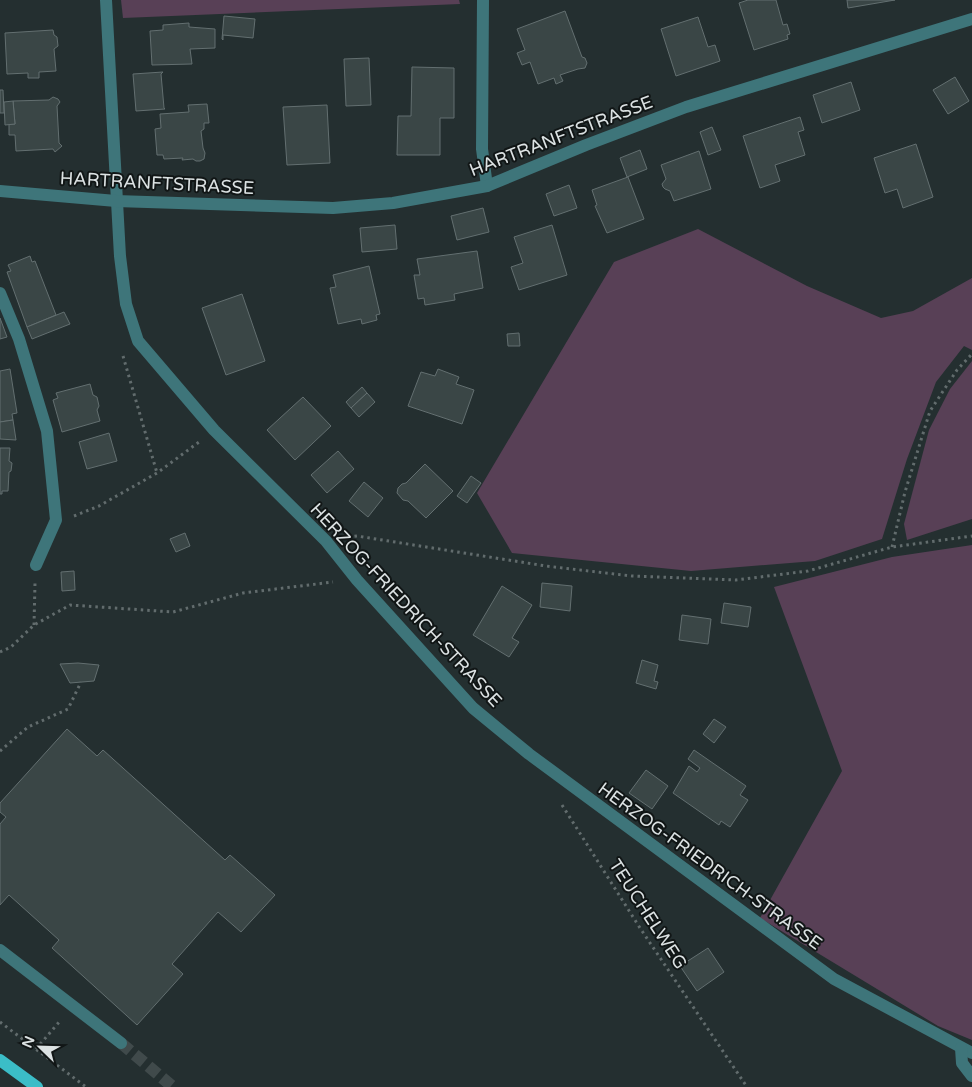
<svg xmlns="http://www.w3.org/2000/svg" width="972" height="1087" viewBox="0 0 972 1087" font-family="'Varela Round',sans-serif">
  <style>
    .green { fill: #584056 }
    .building { fill: #3a4646; stroke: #636f70 }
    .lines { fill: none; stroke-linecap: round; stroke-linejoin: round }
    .minor-tunnel { stroke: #404a4b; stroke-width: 12; stroke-dasharray: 12 6; stroke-linecap: butt }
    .path { stroke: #626c6d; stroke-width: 3; stroke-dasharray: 2.5 4; stroke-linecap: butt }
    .minor { stroke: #3e757a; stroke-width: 12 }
    .major { stroke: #3bbdc7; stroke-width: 12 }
    .labels { text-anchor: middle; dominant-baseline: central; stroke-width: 4; stroke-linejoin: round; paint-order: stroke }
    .street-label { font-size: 18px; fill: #dce2e3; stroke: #111616 }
  </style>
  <rect width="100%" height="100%" fill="#242f30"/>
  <g class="green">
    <polygon points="121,0 459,0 460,4 123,18"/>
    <polygon points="698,229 807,286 881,318 913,311 972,278 972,350 964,346 936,382 907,459 882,539 815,561 691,571 512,553 477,493 614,262"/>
    <polygon points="972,361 972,519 907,540 904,524 929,430 950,389"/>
    <polygon points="972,545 972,1040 938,1026 760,918 842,771 774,587 892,557"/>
  </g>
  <g class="building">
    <polygon points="748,0 776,0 783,25 787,24 790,34 787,35 788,39 754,50 739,3"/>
    <polygon points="847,0 895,0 848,8"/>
    <polygon points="565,11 582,57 585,58 587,63 585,68 578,69 560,75 563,81 556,84 554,78 538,84 530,62 522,65 517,53 525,50 517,29"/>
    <polygon points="224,16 255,19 253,38 223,35 223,40 222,39"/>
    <polygon points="698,17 708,47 715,45 720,61 676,76 661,29"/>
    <polygon points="189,23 189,27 215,29 215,48 190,49 192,64 152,65 150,31 163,30 163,25"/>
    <polygon points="53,30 54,35 57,37 58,46 54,49 56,71 39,72 39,78 28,78 28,73 7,74 5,33"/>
    <polygon points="369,58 371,105 346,106 344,59"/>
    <polygon points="412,67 454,68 454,118 440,118 440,155 397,155 398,116 411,116"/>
    <polygon points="163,72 161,74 164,108 165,109 136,111 133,74"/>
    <polygon points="955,77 969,101 948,114 933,90"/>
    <polygon points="851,82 860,110 822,123 813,95"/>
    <polygon points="0,90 3,90 4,113 0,113"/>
    <polygon points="53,97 58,99 60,102 57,106 59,143 62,146 55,152 53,149 16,151 15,135 9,135 9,124 15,124 13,101 49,100"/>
    <polygon points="13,101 15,124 5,125 4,102"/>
    <polygon points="207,104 209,123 204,123 204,129 201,131 203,148 205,153 204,159 200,161 196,161 193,159 182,160 183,158 164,159 163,155 157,155 155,129 161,128 160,114 189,112 188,105"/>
    <polygon points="327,105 330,163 287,165 283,107"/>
    <polygon points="800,117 804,130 798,132 805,155 775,165 780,181 760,188 743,136"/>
    <polygon points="712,127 721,150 708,155 700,132"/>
    <polygon points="916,144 933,197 903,208 897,189 885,193 874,158"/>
    <polygon points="640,150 647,169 627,177 620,158"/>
    <polygon points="699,151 711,189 674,201 670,191 665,189 663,187 662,184 666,179 661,165"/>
    <polygon points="628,177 644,219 607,233 595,206 597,205 592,190"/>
    <polygon points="569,185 577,208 554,216 546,194"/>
    <polygon points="483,208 489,232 457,240 451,216"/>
    <polygon points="395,225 397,249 362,252 360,228"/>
    <polygon points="552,225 567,275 519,290 511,267 523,263 514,237"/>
    <polygon points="477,251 483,288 454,294 455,300 425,305 424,298 418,299 414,275 420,275 417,259"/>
    <polygon points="30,256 32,262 35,261 56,315 27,327 7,272 11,271 8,265"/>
    <polygon points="369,266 380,314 376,315 377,320 362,324 361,319 338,324 330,288 336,287 333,275"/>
    <polygon points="242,294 265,361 226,375 202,308"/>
    <polygon points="64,312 70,324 32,339 27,327"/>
    <polygon points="0,318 7,337 0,339"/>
    <polygon points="519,333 520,346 508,346 507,334"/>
    <polygon points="10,369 17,413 12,414 13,420 0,422 0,371"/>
    <polygon points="438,369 459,377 456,384 474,390 462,424 408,406 421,372 435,376"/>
    <polygon points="90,384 93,395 97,397 99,406 97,410 100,421 62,432 53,400 58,398 56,393"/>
    <polygon points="362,387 367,393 351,408 346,402"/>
    <polygon points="367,393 375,402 359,417 351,408"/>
    <polygon points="303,397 331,426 295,460 267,430"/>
    <polygon points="13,420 16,440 0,439 0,422"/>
    <polygon points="109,433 117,461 87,469 79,442"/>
    <polygon points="0,448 10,448 9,461 12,463 11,471 9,472 8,491 2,491 2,494 0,494"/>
    <polygon points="338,451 354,469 327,493 311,475"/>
    <polygon points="425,464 453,491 426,518 408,501 403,500 397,493 398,488 402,484 406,483"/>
    <polygon points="471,476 481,483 467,503 457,496"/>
    <polygon points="364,482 383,498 368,517 349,501"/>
    <polygon points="185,533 190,546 176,552 170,539"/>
    <polygon points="74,571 75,590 62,591 61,572"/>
    <polygon points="542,583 572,586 570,611 540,607"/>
    <polygon points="502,586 532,605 512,638 519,642 509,657 473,635"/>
    <polygon points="724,603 751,607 748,627 721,623"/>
    <polygon points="682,615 711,619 708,644 679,640"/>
    <polygon points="642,660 658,665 654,681 658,682 656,689 636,683"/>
    <polygon points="78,663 99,665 94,681 70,683 60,664"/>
    <polygon points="714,719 726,727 714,743 703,734"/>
    <polygon points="67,729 97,756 103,750 225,860 230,855 275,895 241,932 218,912 172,964 183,974 137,1025 52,948 59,940 9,895 0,905 0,824 6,817 0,812 0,803"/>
    <polygon points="694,750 746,786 740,795 748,800 730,827 721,821 719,825 673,793 689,766 697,772 700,768 688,759"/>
    <polygon points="646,770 668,786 652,809 629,793"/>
    <polygon points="708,948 724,972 697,991 680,966"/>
  </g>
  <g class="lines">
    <polyline class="minor-tunnel" points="121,1043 173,1087"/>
    <g class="path">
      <polyline points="123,356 157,473"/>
      <polyline points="74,516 99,506 157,473 199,442"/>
      <polyline points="348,537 357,536 546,566 632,576 736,580 808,571 892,547 972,536"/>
      <polyline points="892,547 905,492 930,411 957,370 972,354"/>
      <polyline points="34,625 35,583"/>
      <polyline points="0,652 11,647 34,625 70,605 173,612 243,593 333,582"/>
      <polyline points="0,751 28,727 68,709 81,682"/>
      <polyline points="562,805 640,928 747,1087"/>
      <polyline points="0,1022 86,1087"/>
      <polyline points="36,1049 60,1021"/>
    </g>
    <g class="minor">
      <polyline points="106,0 120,256 126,304 138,341 214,430 326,541 357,580 473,708 529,754 834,979 972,1053"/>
      <polyline points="483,0 482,149 487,186"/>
      <polyline points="0,191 116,201 333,208 393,203 487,186 586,145 686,107 972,19"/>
      <polyline points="0,293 19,339 47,431 56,520 36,565"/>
      <polyline points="0,950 121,1043"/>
      <polyline points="961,1048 962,1063 972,1076"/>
    </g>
    <polyline class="major" points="0,1060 37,1087"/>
  </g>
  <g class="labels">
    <g class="street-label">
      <text transform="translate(561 136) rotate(-21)">HARTRANFTSTRASSE</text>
      <text transform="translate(157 183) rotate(3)">HARTRANFTSTRASSE</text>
      <text transform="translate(406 605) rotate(47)">HERZOG-FRIEDRICH-STRASSE</text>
      <text transform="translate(710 866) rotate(36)">HERZOG-FRIEDRICH-STRASSE</text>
      <text transform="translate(648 914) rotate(57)">TEUCHELWEG</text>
    </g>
  </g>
  <g transform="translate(40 1047) rotate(293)" stroke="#111616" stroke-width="4" paint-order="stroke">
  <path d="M0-4L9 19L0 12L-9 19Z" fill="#dce2e3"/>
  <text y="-8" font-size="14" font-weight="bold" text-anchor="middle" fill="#dce2e3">N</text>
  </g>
</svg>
